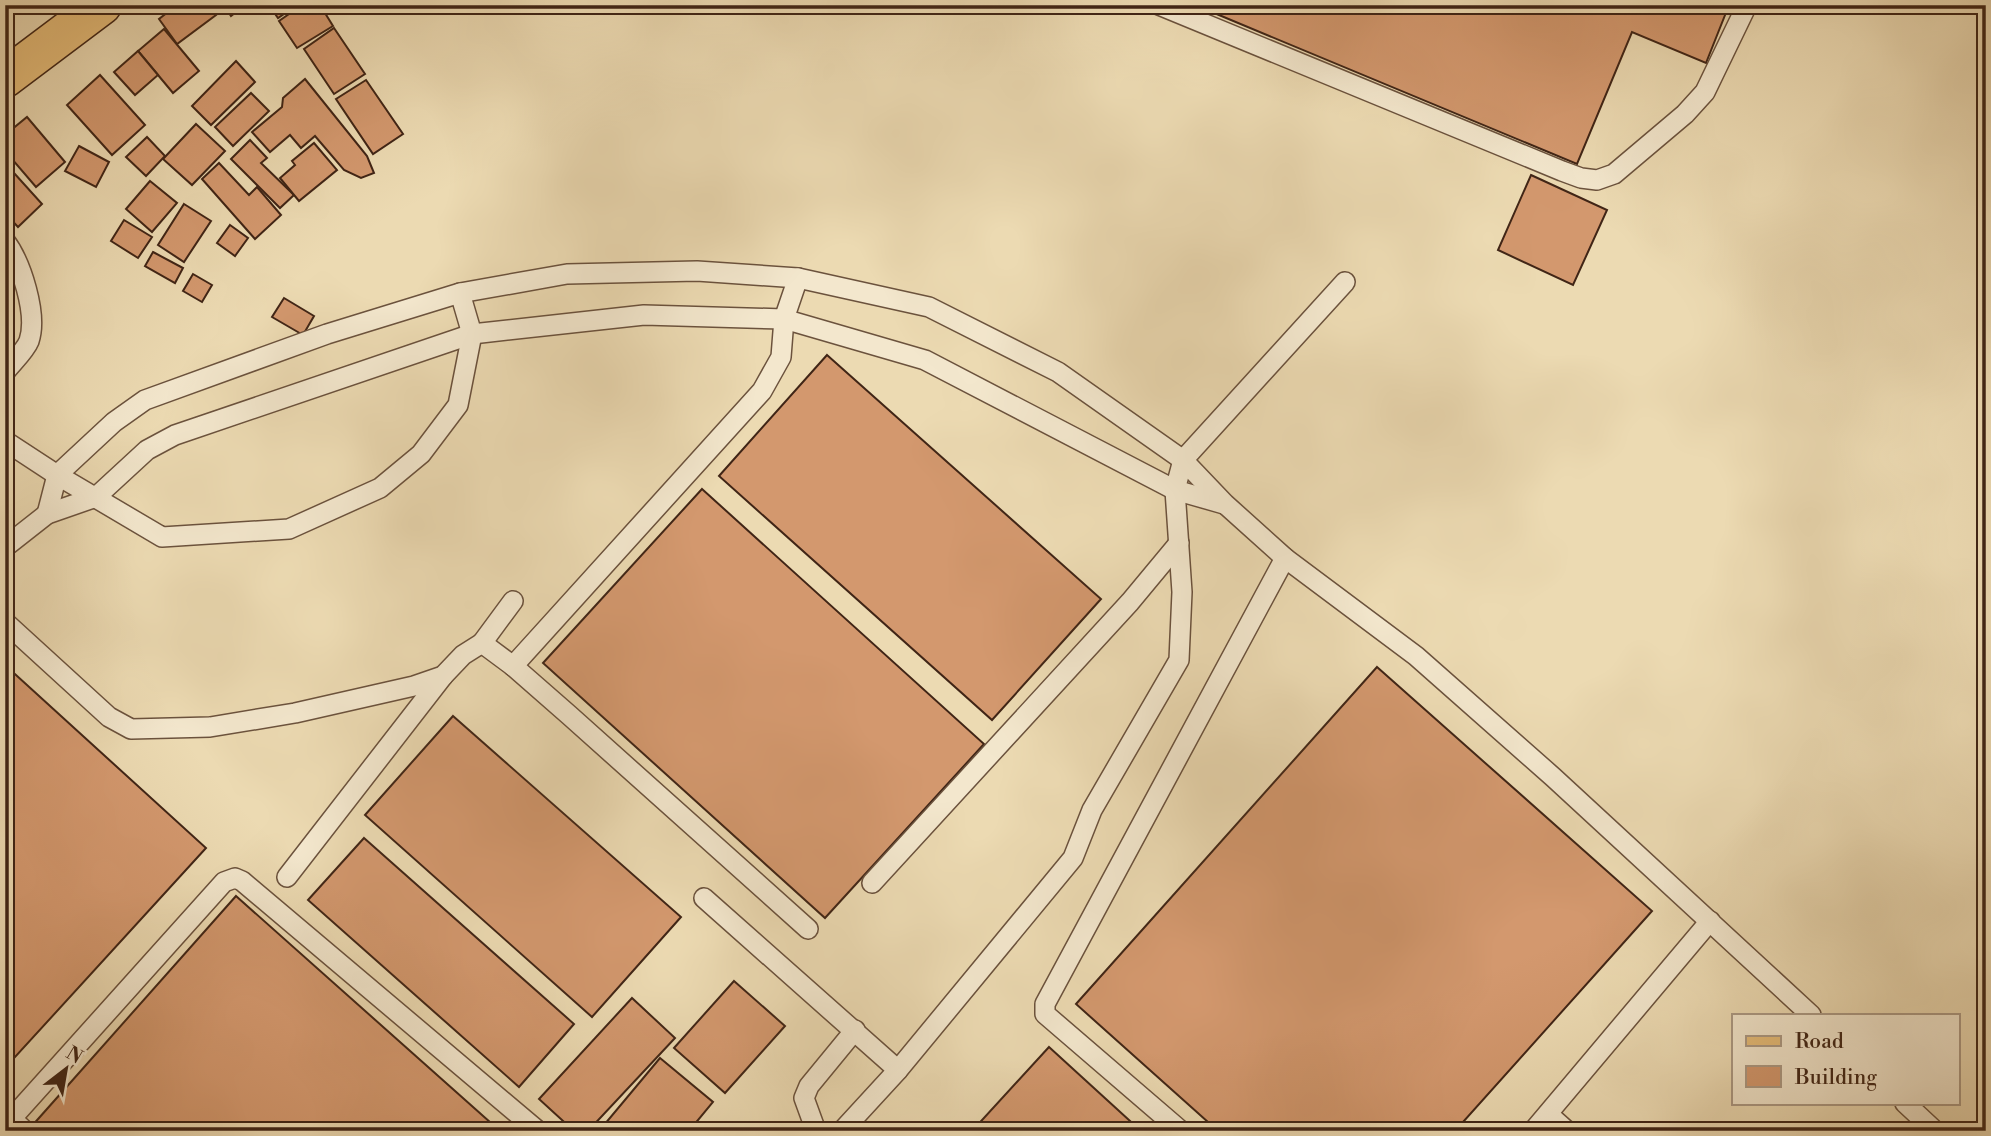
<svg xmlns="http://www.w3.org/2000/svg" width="1991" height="1136" viewBox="0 0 1991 1136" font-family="'Libre Bodoni',serif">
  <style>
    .building { fill: #d3986e; stroke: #402516; stroke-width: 2 }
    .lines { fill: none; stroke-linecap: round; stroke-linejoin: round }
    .service-casing { stroke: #6b523d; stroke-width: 22 }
    .primary-casing { stroke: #402516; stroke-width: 41 }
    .service { stroke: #f3e7cd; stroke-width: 19 }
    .primary { stroke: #e6bd79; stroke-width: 38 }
  </style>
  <rect width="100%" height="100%" fill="#ecdab2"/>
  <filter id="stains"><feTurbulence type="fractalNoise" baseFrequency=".00286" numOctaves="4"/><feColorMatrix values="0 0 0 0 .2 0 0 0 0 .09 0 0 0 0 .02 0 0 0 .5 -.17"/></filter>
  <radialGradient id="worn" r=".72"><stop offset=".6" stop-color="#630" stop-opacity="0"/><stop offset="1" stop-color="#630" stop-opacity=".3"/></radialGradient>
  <g class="building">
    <polygon points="177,5 209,5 216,15 177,44 159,19"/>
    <polygon points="224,5 245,5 231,16"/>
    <polygon points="269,5 297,5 278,18"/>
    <polygon points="302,5 320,5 333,26 297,48 279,21"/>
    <polygon points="1195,5 1729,5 1706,63 1632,32 1577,164"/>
    <polygon points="334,28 365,74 334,94 304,49"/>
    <polygon points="164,29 199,71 173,93 138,51"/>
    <polygon points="138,51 158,75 135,95 114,72"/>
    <polygon points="236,61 255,82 211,125 192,106"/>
    <polygon points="100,75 145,125 112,155 67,105"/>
    <polygon points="305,79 367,156 374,173 361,178 344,170 315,136 301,148 290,135 270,152 252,132 282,107 283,98"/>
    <polygon points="366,80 403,134 373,154 336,99"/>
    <polygon points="251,93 269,111 233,146 215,127"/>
    <polygon points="27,117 65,162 36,187 5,151 5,135"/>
    <polygon points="196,124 225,151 192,185 163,159"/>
    <polygon points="147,137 165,156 146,176 126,157"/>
    <polygon points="250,140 267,158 261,163 294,195 280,208 231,159"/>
    <polygon points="314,143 337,170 299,201 280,178 295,165 292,161"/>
    <polygon points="79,146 109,162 96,187 65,171"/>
    <polygon points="219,163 249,195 257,187 281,215 255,239 202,179"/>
    <polygon points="14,173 42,204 18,227 5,213 5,181"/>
    <polygon points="1531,175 1607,210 1573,285 1498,250"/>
    <polygon points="150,181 177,203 152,232 126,209"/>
    <polygon points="184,204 211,221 184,262 158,245"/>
    <polygon points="124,220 152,237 138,258 111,241"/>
    <polygon points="230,225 248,238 235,256 217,243"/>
    <polygon points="153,252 183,268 175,283 145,266"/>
    <polygon points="193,274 212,285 202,302 183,291"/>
    <polygon points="284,298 314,316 303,335 272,317"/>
    <polygon points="827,355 1101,599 992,720 719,476"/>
    <polygon points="702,489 984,744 825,918 543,663"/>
    <polygon points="5,665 206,848 5,1068"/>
    <polygon points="1377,667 1652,911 1455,1131 1218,1131 1076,1004"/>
    <polygon points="453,716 681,917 592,1017 365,815"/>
    <polygon points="364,838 574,1024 519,1087 308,900"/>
    <polygon points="236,896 500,1131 36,1131 31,1127"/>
    <polygon points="734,981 785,1026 725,1093 674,1048"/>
    <polygon points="632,998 675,1038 588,1131 574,1131 539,1099"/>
    <polygon points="1049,1047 1141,1131 972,1131"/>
    <polygon points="660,1058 713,1102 689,1131 599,1131"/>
  </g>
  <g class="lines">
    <defs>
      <g id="service">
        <polyline points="1159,5 1562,171 1581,178 1597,180 1614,174 1685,114 1705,92 1747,5"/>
        <path d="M5,241C21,262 38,314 29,341C25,351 12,363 5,372"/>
        <polyline points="5,441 57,475 162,537 289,529 380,488 421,454 458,405 472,334 460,293"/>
        <polyline points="47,514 57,475 114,422 145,400 327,334 460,293 567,274 697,271 798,278 929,307 1058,372 1183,460 1225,504 1285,558 1416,656 1553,777 1811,1015"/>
        <polyline points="5,547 47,514 96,497 147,450 175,435 472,334 644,315 784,319 925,360 1175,490 1224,504"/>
        <polyline points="5,622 109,717 131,729 210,727 295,713 414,686 443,676 463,655 482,643 513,666 569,715 808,929"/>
        <polyline points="482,643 513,601"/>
        <polyline points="513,666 762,391 781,357 784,319 798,278"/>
        <polyline points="287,877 443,676"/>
        <polyline points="872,883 1130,602 1179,543"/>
        <polyline points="704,898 898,1070"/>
        <polyline points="1905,1103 1935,1131"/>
        <polyline points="1548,1114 1567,1131"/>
        <polyline points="12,1119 25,1131"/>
        <polyline points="5,1126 224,882 235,878 242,881 538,1131"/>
        <polyline points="816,1131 804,1098 809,1086 855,1030"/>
        <polyline points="842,1131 898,1070 1073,858 1092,810 1179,660 1182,592 1175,490 1183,460 1345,282"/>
        <polyline points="1181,1131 1045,1014 1045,1004 1285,558"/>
        <polyline points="1533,1131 1710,921"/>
      </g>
      <polyline id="primary" points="5,78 102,5"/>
    </defs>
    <use href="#service" class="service-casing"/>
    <use href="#primary" class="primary-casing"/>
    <use href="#service" class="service"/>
    <use href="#primary" class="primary"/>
  </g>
  <rect width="1991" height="1136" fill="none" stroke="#ecdab2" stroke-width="28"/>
  <rect x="7" y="7" width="1977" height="1122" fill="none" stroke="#402516" stroke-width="3.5"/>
  <rect x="14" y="14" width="1963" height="1108" fill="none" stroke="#402516" stroke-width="2"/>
  <rect x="1732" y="1014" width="228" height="91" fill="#f3e7cd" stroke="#ab9984" stroke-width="2"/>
  <rect x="1746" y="1036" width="35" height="10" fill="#e6bd79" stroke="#ab9984" stroke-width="2"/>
  <text x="1795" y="1048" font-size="21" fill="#402516">Road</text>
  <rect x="1746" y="1066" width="35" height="21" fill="#d3986e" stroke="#ab9984" stroke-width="2"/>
  <text x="1795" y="1084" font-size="21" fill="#402516">Building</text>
  <g transform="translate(66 1069) rotate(31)" stroke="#f3e7cd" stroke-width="5" paint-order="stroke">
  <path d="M0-5L12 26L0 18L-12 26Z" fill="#402516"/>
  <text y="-10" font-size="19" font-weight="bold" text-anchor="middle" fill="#402516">N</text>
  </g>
  <rect width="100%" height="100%" filter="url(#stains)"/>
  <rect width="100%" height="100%" fill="url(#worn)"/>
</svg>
